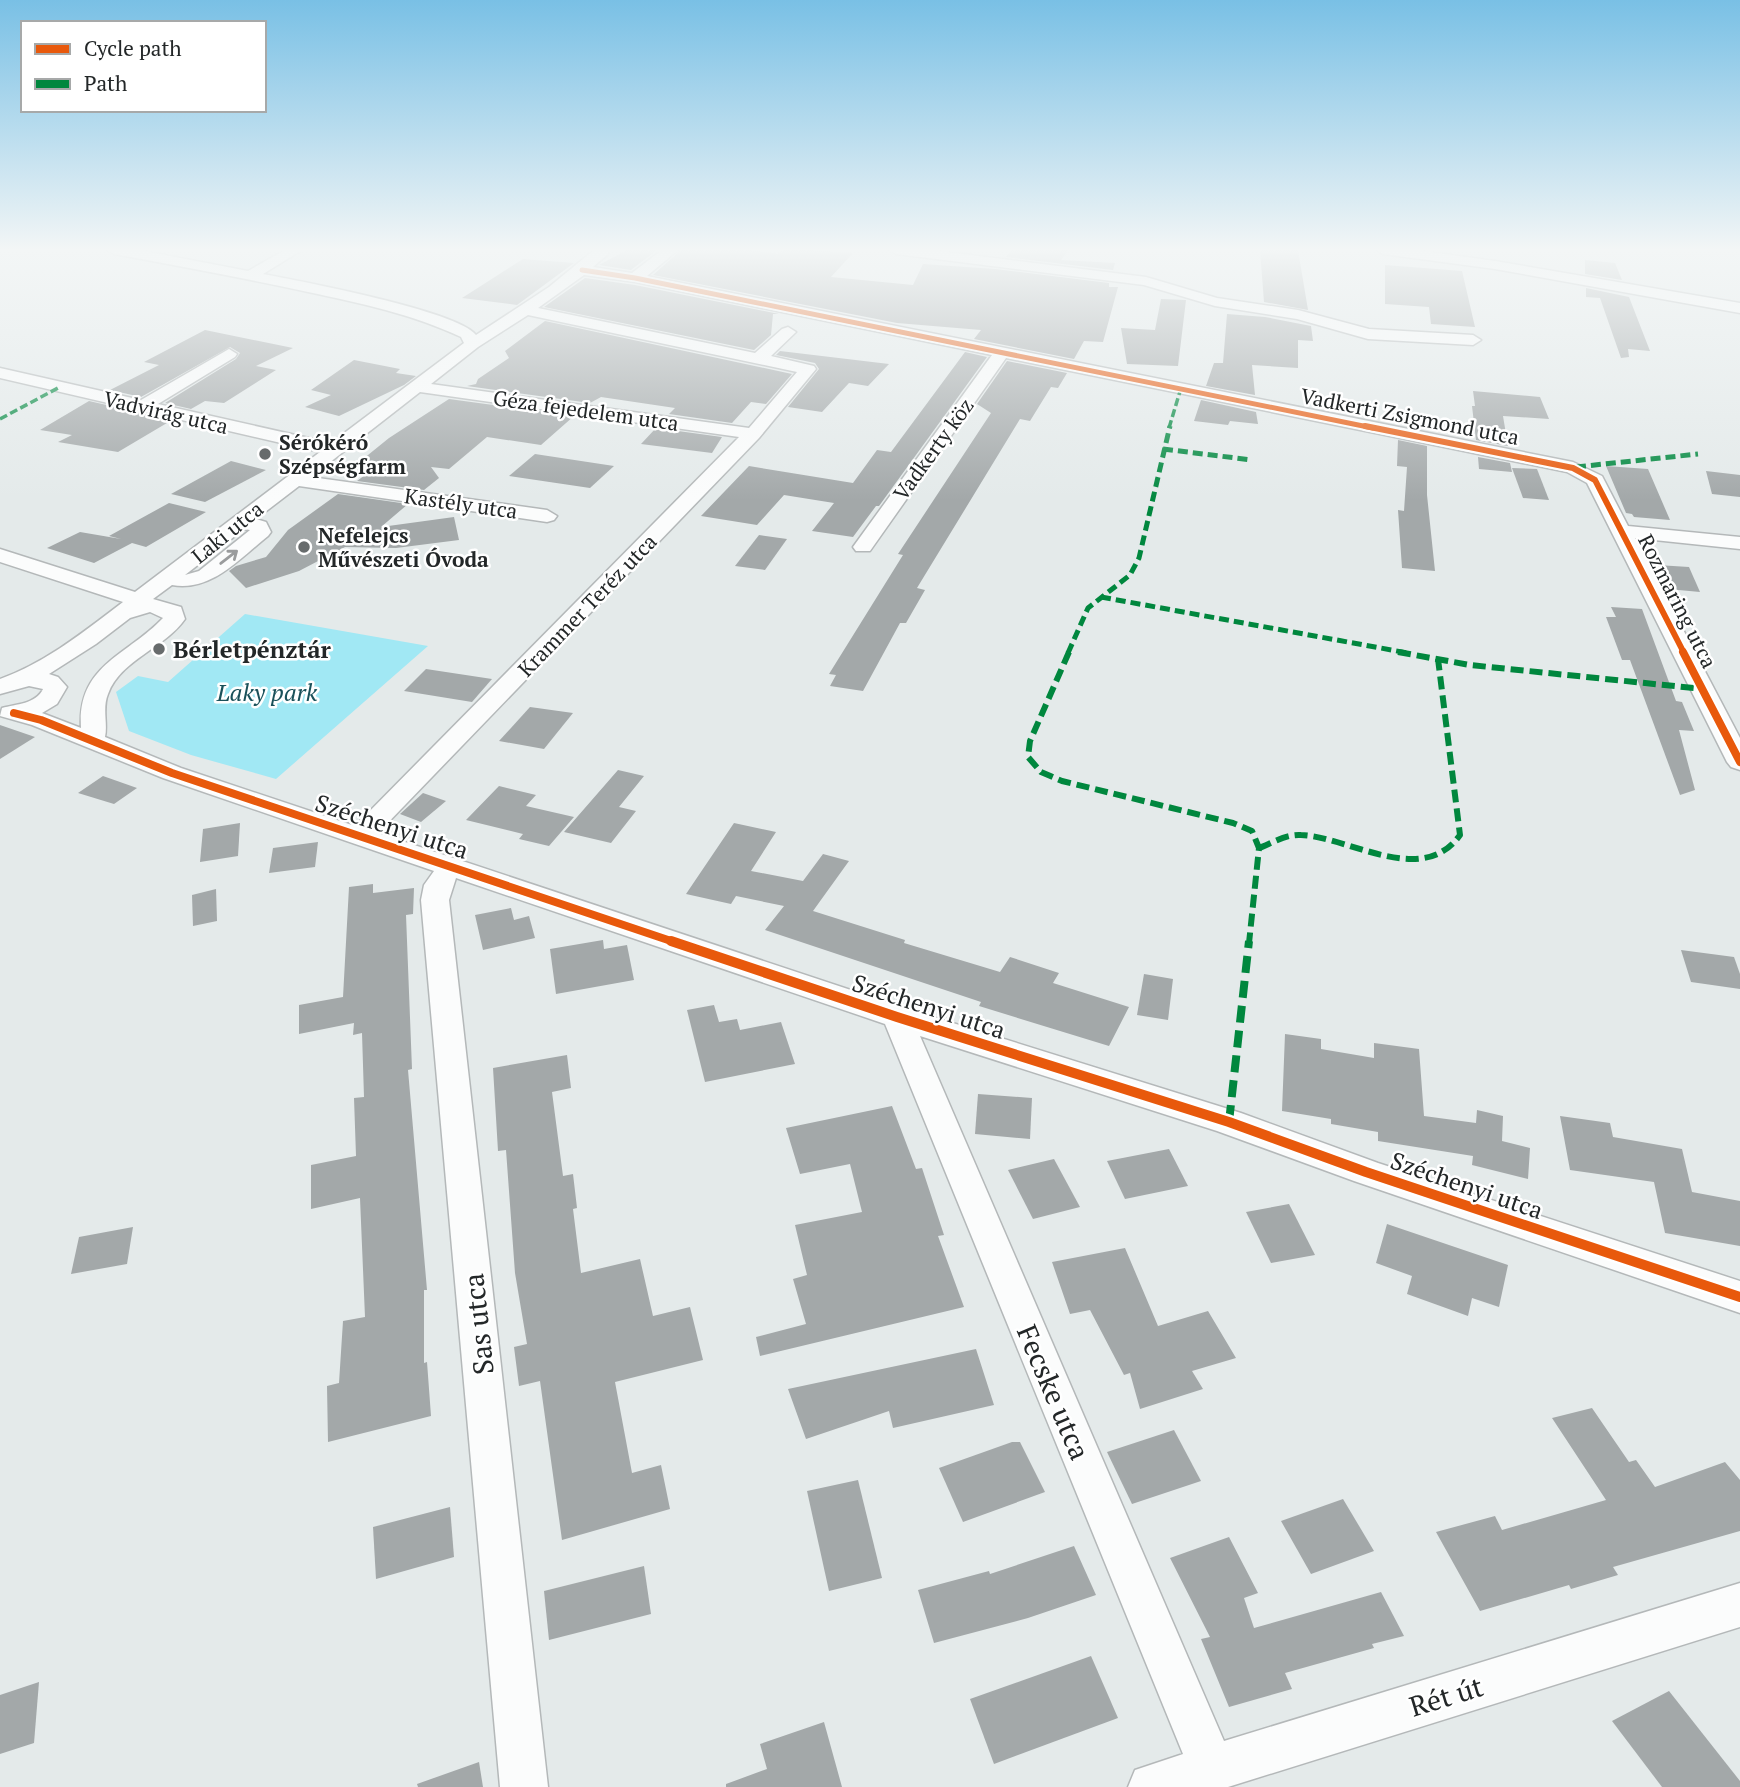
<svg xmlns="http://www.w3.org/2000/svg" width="1740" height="1787" viewBox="0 0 1740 1787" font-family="'PT Serif',serif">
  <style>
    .green { fill: #a1e8f4 }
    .building { fill: #a3a8a9 }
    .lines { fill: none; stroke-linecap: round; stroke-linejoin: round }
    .minor-casing { stroke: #b4b8b9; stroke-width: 3 }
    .minor { fill: #fbfcfc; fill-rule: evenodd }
    .quiet-far3 { stroke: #00873e; stroke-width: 3.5; stroke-dasharray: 8 3.5; stroke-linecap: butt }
    .quiet-far2 { stroke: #00873e; stroke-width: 5; stroke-dasharray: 10 5; stroke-linecap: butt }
    .quiet-far1 { stroke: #00873e; stroke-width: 6; stroke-dasharray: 13 6; stroke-linecap: butt }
    .quiet { stroke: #00873e; stroke-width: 8; stroke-dasharray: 17 8; stroke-linecap: butt }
    .cycleway-far3-casing { stroke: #fff; stroke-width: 8 }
    .cycleway-far2-casing { stroke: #fff; stroke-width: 10 }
    .cycleway-far1-casing { stroke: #fff; stroke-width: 12 }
    .cycleway-casing { stroke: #fff; stroke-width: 15 }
    .cycleway-far3 { stroke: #e8590c; stroke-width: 5 }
    .cycleway-far2 { stroke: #e8590c; stroke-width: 6 }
    .cycleway-far1 { stroke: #e8590c; stroke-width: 8 }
    .cycleway { stroke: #e8590c; stroke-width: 10 }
    .oneway { stroke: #9a9c9d }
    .poi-dot { fill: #676b6c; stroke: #fff; stroke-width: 2.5 }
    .labels { text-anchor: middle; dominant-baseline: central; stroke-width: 5; stroke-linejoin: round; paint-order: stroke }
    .far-street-label { font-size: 21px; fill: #232728; stroke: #fff }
    .far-poi-label { font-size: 21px; font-weight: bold; fill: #232728; stroke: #fff; text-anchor: start }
    .poi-label { font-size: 24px; font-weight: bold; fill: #232728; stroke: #fff; text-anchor: start }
    .park-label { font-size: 24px; font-style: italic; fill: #1a515a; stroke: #fff }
    .street-label { font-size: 24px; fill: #232728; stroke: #fff }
    .near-street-label { font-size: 28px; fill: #232728; stroke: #fff }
  </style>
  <rect width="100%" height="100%" fill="#e4eaea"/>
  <polygon class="green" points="245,614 428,646 276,779 191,755 129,731 116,692 138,676 168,682"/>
  <g class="building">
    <polygon points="627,250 657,250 631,270 599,265"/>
    <polygon points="681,250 750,250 778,254 782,250 811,250 853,253 831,277 913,285 923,264 995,269 1109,283 1109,287 1118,287 1103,342 1084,341 1074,359 974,339 981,330 897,323 653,275"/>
    <polygon points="1011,250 1068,250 1061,260 1115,263 1113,270 1006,257"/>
    <polygon points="1260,250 1298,250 1308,310 1264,302"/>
    <polygon points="523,259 574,263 517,305 462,298"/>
    <polygon points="1585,260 1615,263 1622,280 1585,274"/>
    <polygon points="1385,265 1462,271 1475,327 1431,324 1429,307 1385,304"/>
    <polygon points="585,278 635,285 779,314 773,314 771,335 754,350 544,307"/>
    <polygon points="1586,288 1629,297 1650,351 1628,349 1629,357 1621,358 1600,298 1586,297"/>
    <polygon points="1161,299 1186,300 1178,366 1127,364 1121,328 1155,330"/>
    <polygon points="1227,314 1265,317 1311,326 1313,341 1298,340 1298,368 1252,365 1255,395 1206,386 1214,363 1223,363"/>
    <polygon points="545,321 792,374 766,404 751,402 732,423 669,414 675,408 601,397 590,403 467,386 476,384 478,379 509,358 505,351"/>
    <polygon points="205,330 293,348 256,366 276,370 224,403 205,401 191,409 165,403 236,359 240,353 230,347 141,397 110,390 159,365 144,362"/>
    <polygon points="780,351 889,364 868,386 849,383 822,412 788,407 819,369 815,363 776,355"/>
    <polygon points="965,352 987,357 879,506 876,506 853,537 812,531 834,503 784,495 757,525 701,516 749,466 853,483 877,450 891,452"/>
    <polygon points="354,360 400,369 396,373 416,376 404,385 339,416 305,407 331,395 311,390"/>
    <polygon points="1007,361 1067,373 1058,388 1051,387 1030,421 1020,419 917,588 925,590 906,623 900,623 863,691 830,686 836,675 829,674 903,555 898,554 991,413 977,404"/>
    <polygon points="1473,391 1540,397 1549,419 1503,416 1508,446 1476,440 1472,406 1475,406"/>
    <polygon points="449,399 574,416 541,445 487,437 449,469 431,467 439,478 424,490 357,481 365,475 347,472 389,438"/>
    <polygon points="1201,400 1256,412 1258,424 1230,421 1228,425 1194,421"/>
    <polygon points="89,401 172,420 118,452 58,442 72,435 40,430"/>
    <polygon points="656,428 722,437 712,453 641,444"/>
    <polygon points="1398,440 1427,446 1427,495 1435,571 1402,568 1398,510 1404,511 1407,467 1397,466"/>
    <polygon points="535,454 614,466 590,488 509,476"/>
    <polygon points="1478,457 1510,463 1512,472 1479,469"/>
    <polygon points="231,461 266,470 205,502 171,494"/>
    <polygon points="1606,466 1648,469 1670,520 1634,517 1632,514 1626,513"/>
    <polygon points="1512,468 1537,469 1549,500 1523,498"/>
    <polygon points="1706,471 1740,475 1740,497 1712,494"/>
    <polygon points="338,494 408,504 381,527 454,517 459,540 396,548 345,547 299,571 246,588 229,571 236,566 266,557 288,530"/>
    <polygon points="169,503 206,512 146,547 132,543 94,563 47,548 80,532 121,539 109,536"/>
    <polygon points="759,535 787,539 765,570 735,566"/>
    <polygon points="1657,565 1689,567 1700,592 1668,589"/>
    <polygon points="1611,607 1642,609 1676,701 1682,702 1694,731 1679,730 1695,790 1680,795 1630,660 1622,660 1606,617 1616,617"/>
    <polygon points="426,669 492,679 472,702 404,691"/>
    <polygon points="530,707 573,713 544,749 499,741"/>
    <polygon points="0,725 35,737 0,759"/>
    <polygon points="618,770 644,776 619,807 636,811 611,843 564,832"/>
    <polygon points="103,776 137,788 114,804 78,793"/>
    <polygon points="499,786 536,795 526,806 574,817 549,846 519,839 523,834 466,820"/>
    <polygon points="423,793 446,801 421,822 400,814"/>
    <polygon points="240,823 238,856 200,862 203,829"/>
    <polygon points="734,823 776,832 751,871 803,881 823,854 849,861 813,911 905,940 904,943 1000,972 1010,957 1059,973 1053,983 1129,1007 1109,1046 979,1006 981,1002 765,930 784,906 736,896 731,904 686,894"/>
    <polygon points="318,842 315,867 269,873 273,848"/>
    <polygon points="373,884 373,893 414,888 413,914 406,915 412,1069 408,1070 427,1290 424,1290 424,1363 427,1362 431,1416 328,1442 327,1386 339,1383 343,1321 365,1317 360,1198 311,1209 311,1165 356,1156 354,1098 364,1097 362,1033 353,1035 354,1023 299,1034 299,1005 343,997 349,887"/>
    <polygon points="216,889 217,921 193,926 192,895"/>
    <polygon points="511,908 514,920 529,916 535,938 483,950 475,915"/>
    <polygon points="603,940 604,949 627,945 634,980 556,994 550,949"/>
    <polygon points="1681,950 1734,957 1740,974 1740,989 1691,982"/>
    <polygon points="1144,974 1173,979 1168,1020 1137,1015"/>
    <polygon points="714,1005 719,1022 737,1019 740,1030 781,1022 795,1064 705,1082 687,1010"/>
    <polygon points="1285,1034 1321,1039 1321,1049 1374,1058 1374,1043 1419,1049 1424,1116 1476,1123 1477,1110 1503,1116 1502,1141 1530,1148 1528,1179 1472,1165 1473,1156 1378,1141 1378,1132 1331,1124 1331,1119 1282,1111"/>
    <polygon points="567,1055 571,1088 552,1092 563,1176 573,1174 577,1208 573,1209 581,1273 640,1259 653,1316 690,1307 703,1360 615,1382 632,1473 661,1465 670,1509 562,1540 540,1381 519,1386 514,1347 527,1344 515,1273 506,1150 498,1151 493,1068"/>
    <polygon points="978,1094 1032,1098 1030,1139 975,1134"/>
    <polygon points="892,1106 916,1169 922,1168 944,1235 938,1236 964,1307 760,1356 756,1337 806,1324 793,1279 807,1275 795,1225 862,1212 850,1164 800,1174 786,1128"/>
    <polygon points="1560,1116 1610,1123 1613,1137 1682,1149 1692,1192 1740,1201 1740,1246 1665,1233 1654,1182 1570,1170"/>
    <polygon points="1169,1149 1188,1186 1125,1199 1107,1161"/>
    <polygon points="1054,1159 1080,1207 1033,1219 1008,1170"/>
    <polygon points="1289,1204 1315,1255 1271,1263 1246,1212"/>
    <polygon points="1387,1224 1508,1265 1499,1307 1472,1298 1468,1316 1407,1294 1412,1276 1376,1263"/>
    <polygon points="133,1227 127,1264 71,1274 79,1237"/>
    <polygon points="1125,1248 1158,1326 1208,1311 1236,1358 1192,1371 1203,1389 1140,1409 1130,1373 1124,1375 1090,1310 1070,1314 1052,1262"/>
    <polygon points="976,1349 994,1405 893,1428 889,1411 806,1439 788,1389"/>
    <polygon points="1592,1408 1629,1462 1636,1460 1655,1487 1725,1462 1740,1480 1740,1531 1613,1567 1618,1575 1571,1589 1569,1585 1480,1611 1436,1532 1495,1516 1502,1530 1606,1500 1552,1418"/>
    <polygon points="1174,1430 1201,1481 1132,1504 1107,1452"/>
    <polygon points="1012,1442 1020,1442 1045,1492 963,1522 939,1468"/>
    <polygon points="858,1480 882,1578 829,1591 807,1491"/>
    <polygon points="1343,1499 1374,1551 1311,1574 1281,1521"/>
    <polygon points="450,1507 454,1557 376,1579 373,1527"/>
    <polygon points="1229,1537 1258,1593 1244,1598 1254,1628 1381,1592 1404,1636 1372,1644 1374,1648 1285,1673 1292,1689 1229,1707 1201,1639 1210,1637 1170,1558"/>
    <polygon points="1074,1546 1096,1595 1028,1618 934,1643 918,1590 989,1571 990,1574"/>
    <polygon points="644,1566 651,1614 549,1640 544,1591"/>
    <polygon points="1091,1656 1118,1718 994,1764 970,1699"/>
    <polygon points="39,1682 34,1743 0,1754 0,1695"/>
    <polygon points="1669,1691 1740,1781 1740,1787 1662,1787 1612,1721"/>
    <polygon points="824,1722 842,1787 726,1787 726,1784 767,1769 760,1744"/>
    <polygon points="479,1762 483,1787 418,1787 417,1784"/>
  </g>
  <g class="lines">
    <defs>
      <g id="minor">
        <path d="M107,250H139L248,271L285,250H302L263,274C300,281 458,311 476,335L549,287L594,250H608V254L593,267L632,273L662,250H678L647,276L1573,462L1602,476L1628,526L1740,537V549L1635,538L1740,738V770L1731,767L1727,762L1587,483L1567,472L1006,358L870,551H856L853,547L992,355L635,282L584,275L538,308L755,353L782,329L788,327L796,332L771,356L814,366L816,369L759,438L378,833L908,1009L1241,1113L1378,1163L1740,1281V1313L1354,1181L1217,1131L920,1036L1224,1741L1740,1583V1627L1228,1787H1128L1135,1770L1183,1754L885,1024L456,878L449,900L548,1787H500L421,900L424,885L434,871L163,778L32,725L0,716L2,708C16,704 36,704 43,689L29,686L0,694V679C45,663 85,631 123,602L0,562V549L135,592L320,452L0,378V368L141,400L229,349L237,354L235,357L158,404L331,443L464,343L461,337C412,314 360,303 308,292C244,278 179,266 114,254ZM528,315L797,372L749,428L431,384L478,347ZM420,392L739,437L355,826L181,768L105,737C108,724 102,708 108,694C120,660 165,648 185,619L181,607L153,599L172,585C211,592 239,559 268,536L271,532L266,522L256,519L299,486L547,522L554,520L557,516L547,510L311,477ZM244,529L250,530L199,571L185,575ZM150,612L163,618C127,656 77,665 81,728L42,713L57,704L67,687L58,677L49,674L96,644L130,618Z"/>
        <polygon points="889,250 931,250 1146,277 1217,298 1298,310 1369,329 1473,335 1481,340 1473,345 1368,339 1297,319 1215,306 1144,285 896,254"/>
        <polygon points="1376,250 1416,250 1495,261 1740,303 1740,313 1495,269 1383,254"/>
      </g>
    </defs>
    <use href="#minor" class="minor-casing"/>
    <use href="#minor" class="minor"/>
    <g class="quiet-far3">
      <polyline points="0,419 58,388"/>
      <polyline points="1169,428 1181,388"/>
    </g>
    <g class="quiet-far2">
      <polyline points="1163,449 1252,460"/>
      <polyline points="1576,467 1698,454"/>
      <polyline points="1101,597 1408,653"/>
      <polyline points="1068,653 1088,608 1130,575 1139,558 1170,426"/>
    </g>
    <g class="quiet-far1">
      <polyline points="1069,652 1030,741 1028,757 1041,772 1062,781 1233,823 1252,831 1259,848 1249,943"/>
      <polyline points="1398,652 1470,665 1703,689"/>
      <path d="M1259,848C1272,843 1286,834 1301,835C1350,837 1422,888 1460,835L1438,659"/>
    </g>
    <polyline class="quiet" points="1229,1122 1249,941"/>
    <defs>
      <polyline id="cycleway-far3" points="582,270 635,278 1373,428"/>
      <polyline id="cycleway-far2" points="1365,426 1573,468 1595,480 1684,653"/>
      <g id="cycleway-far1">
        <polyline points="1683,652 1740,762"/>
        <polyline points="14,713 41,720 172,773 677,943"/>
      </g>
      <polyline id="cycleway" points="671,941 897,1017 1229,1122 1366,1172 1740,1297"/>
    </defs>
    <use href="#cycleway-far3" class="cycleway-far3-casing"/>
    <use href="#cycleway-far2" class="cycleway-far2-casing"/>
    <use href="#cycleway-far1" class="cycleway-far1-casing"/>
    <use href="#cycleway" class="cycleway-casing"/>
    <use href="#cycleway-far3" class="cycleway-far3"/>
    <use href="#cycleway-far2" class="cycleway-far2"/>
    <use href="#cycleway-far1" class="cycleway-far1"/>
    <use href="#cycleway" class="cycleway"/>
  </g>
  <defs><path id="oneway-shaft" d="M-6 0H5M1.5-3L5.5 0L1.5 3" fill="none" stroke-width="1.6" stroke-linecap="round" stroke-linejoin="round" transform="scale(1.75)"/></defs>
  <use class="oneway" href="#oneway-shaft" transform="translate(229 557) rotate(-38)"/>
  <linearGradient id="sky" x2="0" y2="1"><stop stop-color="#79c0e5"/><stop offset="0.5" stop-color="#f3f6f6"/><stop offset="1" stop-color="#f3f6f6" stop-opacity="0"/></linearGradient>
  <rect width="1740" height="500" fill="url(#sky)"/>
  <g class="poi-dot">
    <circle cx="265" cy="454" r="7"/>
    <circle cx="304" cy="547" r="7"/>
    <circle cx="159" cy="649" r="7"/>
  </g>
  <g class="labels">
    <g class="far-street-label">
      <text transform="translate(586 410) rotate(8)">Géza fejedelem utca</text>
      <text transform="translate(166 412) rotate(13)">Vadvirág utca</text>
      <text transform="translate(1410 416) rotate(11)">Vadkerti Zsigmond utca</text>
      <text transform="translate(933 449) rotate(-54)">Vadkerty köz</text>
      <text transform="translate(461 503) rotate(8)">Kastély utca</text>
      <text transform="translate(227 532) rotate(-39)">Laki utca</text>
      <text transform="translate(1678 601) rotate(63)">Rozmaring utca</text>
      <text transform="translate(587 605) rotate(-46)">Krammer Teréz utca</text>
    </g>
    <g class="far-poi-label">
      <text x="279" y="442">Sérókéró<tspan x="279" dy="24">Szépségfarm</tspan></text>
      <text x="318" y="535">Nefelejcs<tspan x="318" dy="24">Művészeti Óvoda</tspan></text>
    </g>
    <g class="poi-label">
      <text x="173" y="649">Bérletpénztár</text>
    </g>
    <g class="park-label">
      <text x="267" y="692">Laky park</text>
    </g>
    <g class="street-label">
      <text transform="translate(392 826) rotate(18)">Széchenyi utca</text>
      <text transform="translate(929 1006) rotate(18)">Széchenyi utca</text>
      <text transform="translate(1467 1185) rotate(19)">Széchenyi utca</text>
    </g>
    <g class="near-street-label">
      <text transform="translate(478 1324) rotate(-96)">Sas utca</text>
      <text transform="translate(1054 1392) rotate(67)">Fecske utca</text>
      <text transform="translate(1446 1696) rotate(-17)">Rét út</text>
    </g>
  </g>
  <rect x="21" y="21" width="245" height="91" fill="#ffffff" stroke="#a7a9a9" stroke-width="2"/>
  <rect x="35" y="44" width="35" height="10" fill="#e8590c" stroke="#a7a9a9" stroke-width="2"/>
  <text x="84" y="56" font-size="21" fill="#232728">Cycle path</text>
  <rect x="35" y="79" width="35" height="10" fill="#00873e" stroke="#a7a9a9" stroke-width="2"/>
  <text x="84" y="91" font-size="21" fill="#232728">Path</text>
</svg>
